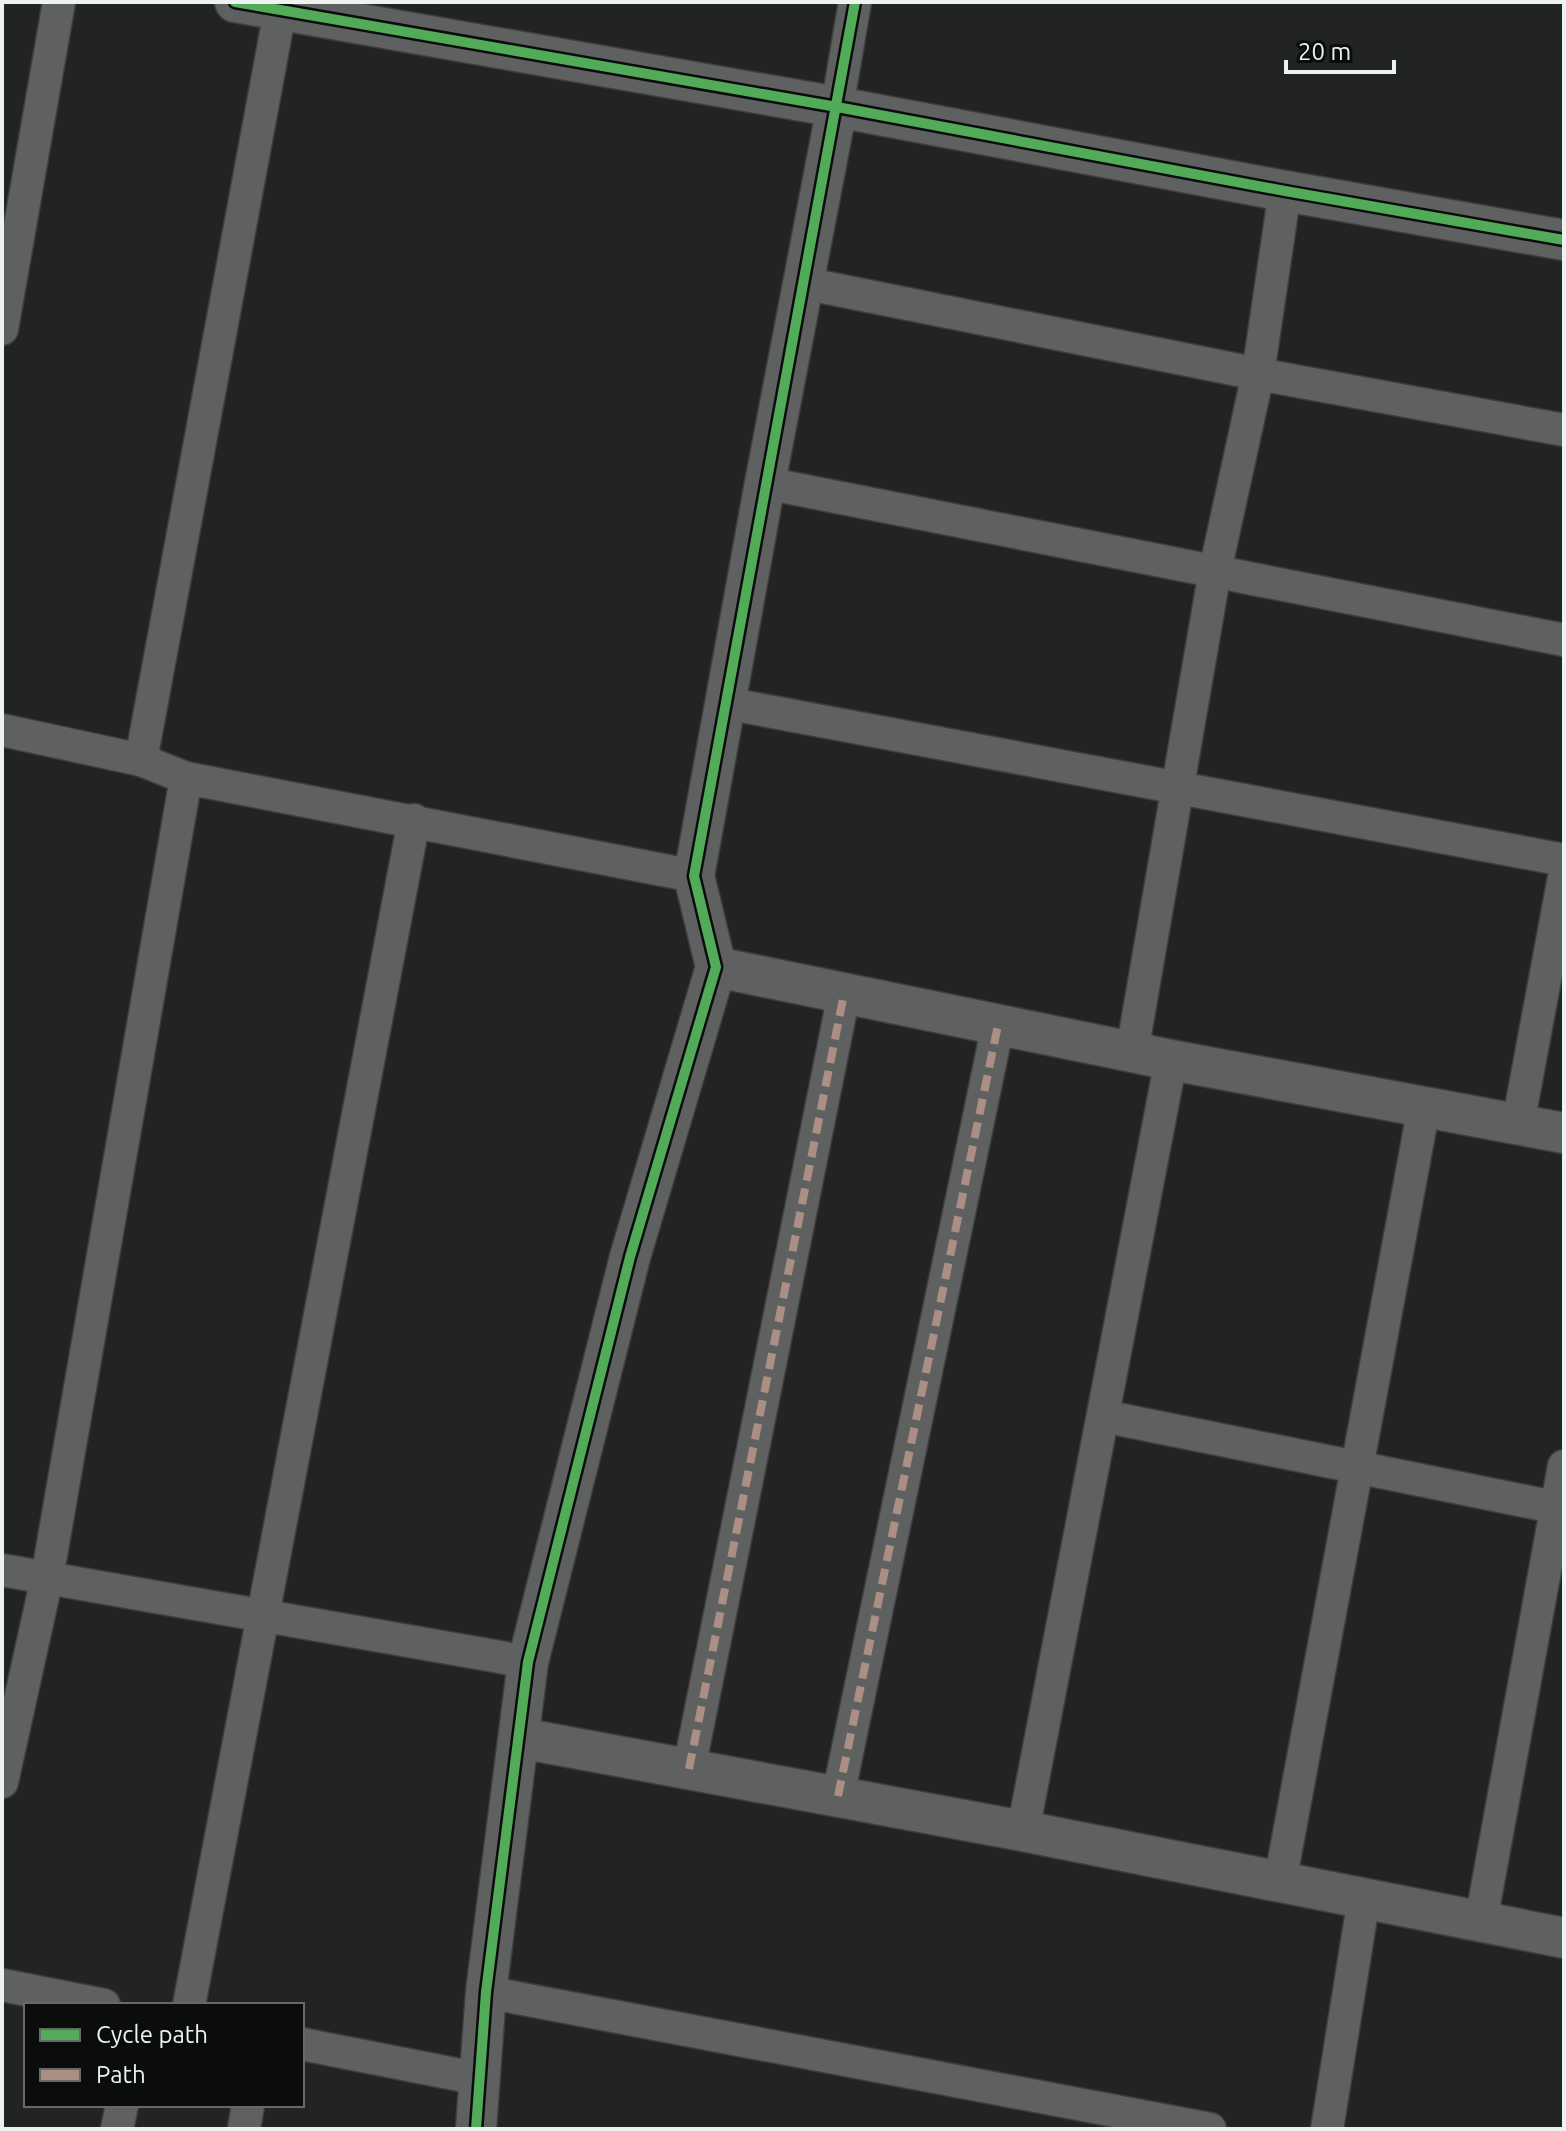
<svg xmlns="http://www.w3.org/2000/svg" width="1566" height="2131" viewBox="0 0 1566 2131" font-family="Ubuntu,sans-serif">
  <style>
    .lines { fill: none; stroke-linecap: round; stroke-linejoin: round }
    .minor-casing { stroke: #3c3e3d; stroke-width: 35 }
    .tertiary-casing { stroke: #3c3e3d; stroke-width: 43 }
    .minor { stroke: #5f6161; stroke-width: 32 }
    .tertiary { stroke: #5f6161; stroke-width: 40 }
    .quiet { stroke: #ac8f84; stroke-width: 8; stroke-dasharray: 16 8; stroke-linecap: butt }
    .cycleway-casing { stroke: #0b0d0d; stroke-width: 15 }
    .cycleway { stroke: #51ab58; stroke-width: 10 }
  </style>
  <rect width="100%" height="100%" fill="#212423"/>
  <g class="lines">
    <defs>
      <g id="minor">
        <polyline points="837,107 855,2"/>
        <polyline points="803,283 1258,374 1564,430"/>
        <polyline points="2,329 59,2"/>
        <polyline points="765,483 1564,640"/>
        <polyline points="725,703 1564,860"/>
        <polyline points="2,730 141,760 186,778 694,876"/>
        <polyline points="141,760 280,11"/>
        <polyline points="1132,1052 1215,571 1258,374 1285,191"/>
        <polyline points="1518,1124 1564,877"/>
        <polyline points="1103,1416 1564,1509"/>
        <polyline points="2,1570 528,1662"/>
        <polyline points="689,1769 844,994"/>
        <polyline points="2,1782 47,1578 186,778"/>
        <polyline points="838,1796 998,1025"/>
        <polyline points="1023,1831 1171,1060"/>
        <polyline points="1280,1882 1424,1107"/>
        <polyline points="1481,1921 1564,1466"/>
        <polyline points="2,1985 104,2005"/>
        <polyline points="486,1992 1210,2129"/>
        <polyline points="189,2005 414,820"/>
        <polyline points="302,2044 480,2079"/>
        <polyline points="117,2129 122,2105"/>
        <polyline points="244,2129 248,2105"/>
        <polyline points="1327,2129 1364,1898"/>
      </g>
      <g id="tertiary">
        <polyline points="235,2 837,107 1285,191 1564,240"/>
        <polyline points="716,967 1171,1060 1564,1133"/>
        <polyline points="520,1738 1023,1831 1564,1938"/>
        <polyline points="476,2129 486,1992 528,1662 630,1257 716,967 694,876 765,483 837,107"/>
      </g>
    </defs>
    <use href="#minor" class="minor-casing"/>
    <use href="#tertiary" class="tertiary-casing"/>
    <use href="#minor" class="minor"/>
    <use href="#tertiary" class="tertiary"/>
    <g class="quiet">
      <polyline points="689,1769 844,994"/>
      <polyline points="838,1796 998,1025"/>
    </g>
    <defs>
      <g id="cycleway">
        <polyline points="235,2 837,107 1285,191 1564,240"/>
        <polyline points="476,2129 486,1992 528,1662 630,1257 716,967 694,876 855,2"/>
      </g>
    </defs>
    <use href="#cycleway" class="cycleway-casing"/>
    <use href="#cycleway" class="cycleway"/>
  </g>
  <rect width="1566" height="2131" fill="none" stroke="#eef2f1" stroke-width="8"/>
  <rect x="24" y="2003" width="280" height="104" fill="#0b0d0d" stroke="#666968" stroke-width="2"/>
  <rect x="40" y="2029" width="40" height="12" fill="#51ab58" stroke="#666968" stroke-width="2"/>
  <text x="96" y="2043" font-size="24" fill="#eef2f1">Cycle path</text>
  <rect x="40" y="2069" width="40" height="12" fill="#ac8f84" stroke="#666968" stroke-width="2"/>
  <text x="96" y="2083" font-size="24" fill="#eef2f1">Path</text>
  <path d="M1286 60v12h108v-12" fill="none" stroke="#eef2f1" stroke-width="4"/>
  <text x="1298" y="60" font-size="24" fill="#eef2f1" stroke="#0b0d0d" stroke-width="6" paint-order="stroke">20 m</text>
</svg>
